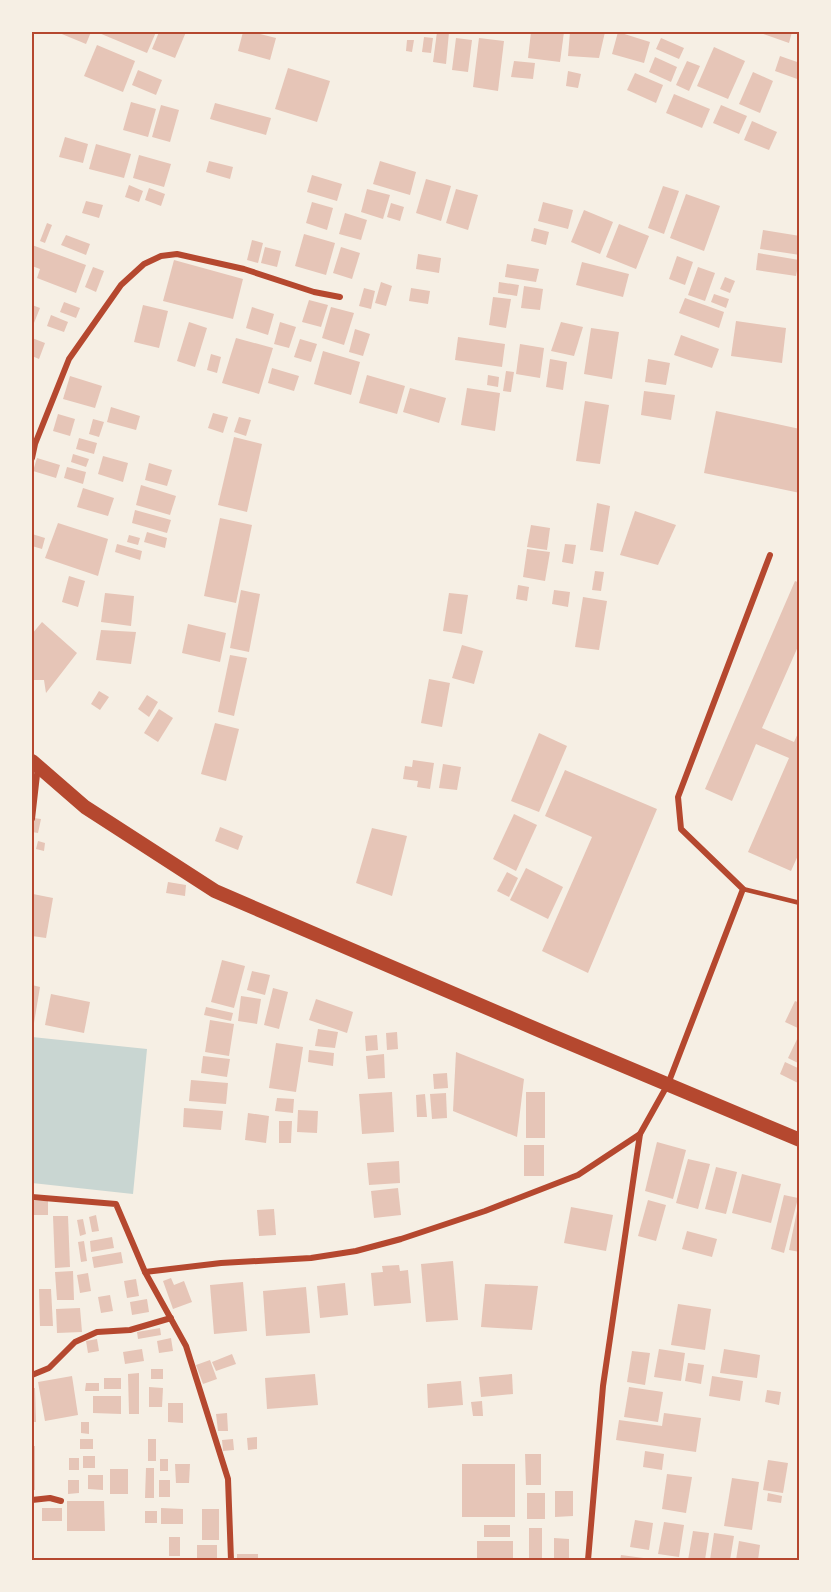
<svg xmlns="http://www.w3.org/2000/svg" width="831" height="1592" viewBox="0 0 831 1592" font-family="'Fira Sans',sans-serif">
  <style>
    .water { fill: #c9d6d2 }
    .building { fill: #e6c5b7 }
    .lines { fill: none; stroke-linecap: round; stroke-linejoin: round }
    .service { stroke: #b5482f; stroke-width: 4.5 }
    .minor { stroke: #b5482f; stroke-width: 6 }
    .primary { stroke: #b5482f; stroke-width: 14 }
    .neatline { fill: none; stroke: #b5482f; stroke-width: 2 }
  </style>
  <rect width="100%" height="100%" fill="#f6efe4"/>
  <polygon class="water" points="32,1037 147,1049 133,1194 32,1183"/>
  <g class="building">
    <polygon points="57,32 91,32 86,44"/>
    <polygon points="99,32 156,32 147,53 99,33"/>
    <polygon points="159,32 186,32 175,58 152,49"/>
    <polygon points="243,32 252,32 276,38 270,60 238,51"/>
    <polygon points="437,32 449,32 446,64 433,62"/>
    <polygon points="531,32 564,32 560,62 528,58"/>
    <polygon points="570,32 605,32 599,58 568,56"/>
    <polygon points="618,32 650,42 644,63 612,54"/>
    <polygon points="758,32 792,32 789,43"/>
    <polygon points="424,37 433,38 431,53 422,52"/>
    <polygon points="456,38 472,40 468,72 452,70"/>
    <polygon points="479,38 504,41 498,91 473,87"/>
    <polygon points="661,38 684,48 679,59 656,49"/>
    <polygon points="407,40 414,40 412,52 406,51"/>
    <polygon points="97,45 135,61 123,92 84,76"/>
    <polygon points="714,47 745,61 728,99 697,86"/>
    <polygon points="780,56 800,63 800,80 775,71"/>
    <polygon points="655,57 677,67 671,82 649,72"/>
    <polygon points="514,61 535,63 533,79 511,77"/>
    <polygon points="687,61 700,66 689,91 676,85"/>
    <polygon points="288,68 330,81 317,122 275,109"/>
    <polygon points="138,70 162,80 156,95 132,85"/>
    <polygon points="568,71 581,74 578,88 566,86"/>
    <polygon points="753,72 773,81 760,113 739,104"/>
    <polygon points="635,73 663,85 656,103 627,90"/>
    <polygon points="674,94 710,109 702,128 666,113"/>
    <polygon points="131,102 156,109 148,137 123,130"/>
    <polygon points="215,103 271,118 266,135 210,119"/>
    <polygon points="161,105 179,110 170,142 152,137"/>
    <polygon points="721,105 747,116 739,134 713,123"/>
    <polygon points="752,121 777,132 769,150 744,140"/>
    <polygon points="65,137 88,144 83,163 59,157"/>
    <polygon points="96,144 131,154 124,178 89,169"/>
    <polygon points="139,155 171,164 164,187 133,178"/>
    <polygon points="209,161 233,167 230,179 206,172"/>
    <polygon points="380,161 416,172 410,195 373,184"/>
    <polygon points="312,175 342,184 337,201 307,192"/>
    <polygon points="426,179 451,186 441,221 416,213"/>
    <polygon points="129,185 143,191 139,202 125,197"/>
    <polygon points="663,186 679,191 664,234 648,228"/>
    <polygon points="149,188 165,194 161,206 145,200"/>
    <polygon points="367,189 390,195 383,219 361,212"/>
    <polygon points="456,189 478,195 468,230 446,223"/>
    <polygon points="686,194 720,206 704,251 670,238"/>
    <polygon points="86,201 103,205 99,218 82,213"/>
    <polygon points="312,202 333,208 327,230 306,223"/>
    <polygon points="543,202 573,210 568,229 538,221"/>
    <polygon points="391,203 404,207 400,221 387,217"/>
    <polygon points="584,210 613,222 600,254 571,242"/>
    <polygon points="345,213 367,220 361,240 339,234"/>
    <polygon points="47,223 52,225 45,243 40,241"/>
    <polygon points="619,224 649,236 636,269 606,257"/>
    <polygon points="534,228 549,232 546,245 531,241"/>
    <polygon points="763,230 800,236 800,255 760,249"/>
    <polygon points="304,234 335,243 326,275 295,266"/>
    <polygon points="66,235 90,244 86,255 61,245"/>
    <polygon points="252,240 263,243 258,263 247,260"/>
    <polygon points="32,245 86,265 76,293 37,278 40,269 32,266"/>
    <polygon points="265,247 281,251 277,267 261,263"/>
    <polygon points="341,247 360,253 352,279 333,273"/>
    <polygon points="758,253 799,260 796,276 756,270"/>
    <polygon points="418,254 441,258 439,273 416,269"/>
    <polygon points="677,256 693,262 685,285 669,279"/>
    <polygon points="174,260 243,279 233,319 163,301"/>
    <polygon points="582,262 629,274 623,297 576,285"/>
    <polygon points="507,264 539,269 536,282 505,277"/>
    <polygon points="93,267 104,271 96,292 85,287"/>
    <polygon points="698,267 715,273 705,301 688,295"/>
    <polygon points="725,277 735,281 730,293 720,289"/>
    <polygon points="381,282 392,286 386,306 375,303"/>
    <polygon points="499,282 519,285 517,296 498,293"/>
    <polygon points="524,286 543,289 540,310 521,308"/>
    <polygon points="364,288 375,291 371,309 359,306"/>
    <polygon points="411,288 430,291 428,304 409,301"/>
    <polygon points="714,294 729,299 726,308 711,302"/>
    <polygon points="493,297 511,299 506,328 489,325"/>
    <polygon points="685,298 724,312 719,328 679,313"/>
    <polygon points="309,300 328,305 321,327 302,322"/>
    <polygon points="64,302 80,308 76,318 60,312"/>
    <polygon points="32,305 40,308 32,328"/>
    <polygon points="143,305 168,311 159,348 134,342"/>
    <polygon points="252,307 274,314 268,335 246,328"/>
    <polygon points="331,307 354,313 344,345 322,338"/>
    <polygon points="51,315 68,322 64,332 47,326"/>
    <polygon points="736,321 786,328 782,363 731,356"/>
    <polygon points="189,322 207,328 195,367 177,361"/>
    <polygon points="280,322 296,327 289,348 274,344"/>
    <polygon points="561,322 583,327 574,356 551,351"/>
    <polygon points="591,328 619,332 612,379 584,374"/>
    <polygon points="355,329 370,334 363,356 349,352"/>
    <polygon points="681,335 719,349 712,368 674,355"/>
    <polygon points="458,337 505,344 502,367 455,360"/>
    <polygon points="32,338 45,343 39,359 32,356"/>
    <polygon points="236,338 273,348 259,394 222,383"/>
    <polygon points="300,339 317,344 311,362 294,357"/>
    <polygon points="520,344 544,348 540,378 516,374"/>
    <polygon points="323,351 360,362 351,395 314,384"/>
    <polygon points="211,354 221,357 217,373 207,370"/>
    <polygon points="550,359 567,362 563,390 546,387"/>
    <polygon points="648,359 670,363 666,385 645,382"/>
    <polygon points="272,368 299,376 294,391 268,383"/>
    <polygon points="506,371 514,372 511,392 503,391"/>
    <polygon points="367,375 405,386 397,414 359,403"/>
    <polygon points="488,375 499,377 498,387 487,385"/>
    <polygon points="70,376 102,386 95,408 63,399"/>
    <polygon points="410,388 446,398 439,423 403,412"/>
    <polygon points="467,388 500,393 495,431 461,425"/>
    <polygon points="644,391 675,395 671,420 641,415"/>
    <polygon points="585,401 609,405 600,464 576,461"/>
    <polygon points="111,407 140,416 136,430 107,422"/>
    <polygon points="716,411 800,429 800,493 704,473"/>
    <polygon points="213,413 228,417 223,433 208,428"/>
    <polygon points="58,414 75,419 70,436 53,431"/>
    <polygon points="239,417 251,420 246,436 234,432"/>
    <polygon points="93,419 104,422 99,437 89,434"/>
    <polygon points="234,437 262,444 247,512 218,505"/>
    <polygon points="79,438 97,443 94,454 76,449"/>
    <polygon points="73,454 89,459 86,467 71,462"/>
    <polygon points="103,456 128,463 123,482 98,474"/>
    <polygon points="37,458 60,465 56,478 33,471"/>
    <polygon points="149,463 172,470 167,486 145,480"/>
    <polygon points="67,467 86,472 83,484 64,478"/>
    <polygon points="141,485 176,496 170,515 136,505"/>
    <polygon points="83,488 114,498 108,516 77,507"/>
    <polygon points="597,503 610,506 603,552 590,550"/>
    <polygon points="135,510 171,520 167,533 132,523"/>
    <polygon points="635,511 676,525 658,565 620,555"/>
    <polygon points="220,518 252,525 236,603 204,596"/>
    <polygon points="58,523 108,539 98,576 45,558"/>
    <polygon points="531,525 550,528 547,550 527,547"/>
    <polygon points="147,532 167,538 165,548 144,542"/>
    <polygon points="32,534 45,538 42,549 32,546"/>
    <polygon points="129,535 140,538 138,545 127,542"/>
    <polygon points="117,544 142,551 140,560 115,552"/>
    <polygon points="565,544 576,545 573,564 562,562"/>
    <polygon points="527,549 550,552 545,581 523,577"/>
    <polygon points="595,571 604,572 601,591 592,590"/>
    <polygon points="69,576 85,581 78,607 62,602"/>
    <polygon points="795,581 800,583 800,642 762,728 794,742 800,729 800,818 798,823 800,824 800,851 791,871 748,852 789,758 756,744 732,801 705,789"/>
    <polygon points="518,585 529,587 527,601 516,599"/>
    <polygon points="241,590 260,594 249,652 230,648"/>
    <polygon points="554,590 570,592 568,607 552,604"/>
    <polygon points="105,593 134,596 131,626 101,622"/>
    <polygon points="449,593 468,595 462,634 443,631"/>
    <polygon points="583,597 607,601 599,650 575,647"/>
    <polygon points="42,622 77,653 46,693 44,680 32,680 32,634"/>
    <polygon points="188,624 226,633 220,662 182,653"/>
    <polygon points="101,630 136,632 131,664 96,660"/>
    <polygon points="462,645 483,651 474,684 452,678"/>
    <polygon points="230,655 247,658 234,716 218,712"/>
    <polygon points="429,679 450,683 442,727 421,723"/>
    <polygon points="99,691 109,697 100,710 91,704"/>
    <polygon points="147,695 158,702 149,717 138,709"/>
    <polygon points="159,709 173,718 158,742 144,733"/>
    <polygon points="215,723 239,729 226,781 201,774"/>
    <polygon points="539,733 567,746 539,812 511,801"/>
    <polygon points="413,760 434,763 430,789 417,787 418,781 403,779 405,766 412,767"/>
    <polygon points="443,764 461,767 457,790 439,788"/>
    <polygon points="565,770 657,809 588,973 542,951 592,837 545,816"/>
    <polygon points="514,814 537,825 516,871 493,859"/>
    <polygon points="34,818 41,819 38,833 32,832"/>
    <polygon points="220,827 243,836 238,850 215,841"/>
    <polygon points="372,828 407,836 392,896 356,883"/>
    <polygon points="38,841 45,843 44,851 36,849"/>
    <polygon points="526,868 563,887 548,919 510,900"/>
    <polygon points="507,872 518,878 509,897 497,891"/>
    <polygon points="168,882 186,885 185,896 166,893"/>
    <polygon points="33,894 53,898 46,938 32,936"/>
    <polygon points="222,960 245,966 234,1008 211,1002"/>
    <polygon points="252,971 270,975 265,995 247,990"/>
    <polygon points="32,985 40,987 33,1029 32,1029"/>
    <polygon points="273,988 288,992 279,1029 264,1025"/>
    <polygon points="51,994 90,1002 84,1033 45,1025"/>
    <polygon points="241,996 261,999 257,1024 238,1021"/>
    <polygon points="316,999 353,1012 347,1033 309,1020"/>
    <polygon points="795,1001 800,1003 800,1029 785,1022"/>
    <polygon points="206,1007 233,1013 231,1021 204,1015"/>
    <polygon points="210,1020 234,1024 229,1056 205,1052"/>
    <polygon points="318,1029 338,1032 335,1048 315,1046"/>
    <polygon points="397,1032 398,1049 387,1050 386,1033"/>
    <polygon points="800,1033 800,1064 788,1058"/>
    <polygon points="377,1035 378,1050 366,1051 365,1036"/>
    <polygon points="276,1043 303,1047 296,1092 269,1088"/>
    <polygon points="309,1050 334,1053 333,1066 308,1062"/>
    <polygon points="456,1052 524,1079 517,1137 453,1111"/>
    <polygon points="384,1054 385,1078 368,1079 366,1056"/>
    <polygon points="203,1056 230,1059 227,1077 201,1073"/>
    <polygon points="785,1062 800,1069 800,1084 780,1074"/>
    <polygon points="447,1073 448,1088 434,1089 433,1074"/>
    <polygon points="191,1080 228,1083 226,1104 189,1101"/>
    <polygon points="392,1092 394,1132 362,1134 359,1094"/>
    <rect x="526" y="1092" width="19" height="46"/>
    <polygon points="446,1093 447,1118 432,1119 430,1094"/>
    <polygon points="425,1094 427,1117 417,1117 416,1095"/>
    <polygon points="277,1098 294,1099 293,1113 275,1111"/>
    <polygon points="184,1108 223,1111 221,1130 183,1127"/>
    <polygon points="298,1110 318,1111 317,1133 297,1132"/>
    <polygon points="248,1113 269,1116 266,1143 245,1140"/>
    <polygon points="279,1121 292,1121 291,1143 279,1143"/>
    <polygon points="657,1142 686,1150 673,1199 645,1191"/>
    <rect x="524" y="1145" width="20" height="31"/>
    <polygon points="688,1159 710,1164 698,1209 676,1203"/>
    <polygon points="399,1161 400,1183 369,1185 367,1163"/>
    <polygon points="716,1167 737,1172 726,1214 705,1209"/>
    <polygon points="742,1174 781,1184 771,1223 732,1213"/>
    <polygon points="398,1188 401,1215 374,1218 371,1191"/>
    <polygon points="784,1195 798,1198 784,1253 771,1249"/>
    <polygon points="648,1200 666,1205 656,1241 638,1236"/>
    <rect x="32" y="1201" width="16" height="14"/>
    <polygon points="798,1206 800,1206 800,1252 789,1250"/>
    <polygon points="571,1207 613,1215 606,1251 564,1243"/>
    <polygon points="274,1209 276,1235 259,1236 257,1210"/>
    <polygon points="96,1215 99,1231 92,1232 89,1217"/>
    <polygon points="53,1216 68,1216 70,1267 55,1268"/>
    <polygon points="83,1219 86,1234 80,1236 77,1220"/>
    <polygon points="687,1231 717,1239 712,1257 682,1249"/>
    <polygon points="112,1237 114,1248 91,1252 90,1241"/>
    <polygon points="84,1241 87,1261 81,1262 78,1242"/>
    <polygon points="121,1252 123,1263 94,1268 92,1257"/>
    <polygon points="453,1261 458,1320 426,1322 421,1264"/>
    <polygon points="399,1265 400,1271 408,1270 411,1303 374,1306 371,1273 383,1272 382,1266"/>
    <polygon points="73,1271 74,1300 57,1300 55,1272"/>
    <polygon points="88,1273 91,1291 80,1293 77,1275"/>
    <polygon points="171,1278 174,1285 184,1281 192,1302 173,1309 163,1281"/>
    <polygon points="136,1279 139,1296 127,1298 124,1281"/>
    <polygon points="243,1282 247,1331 214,1334 210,1285"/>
    <polygon points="345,1283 348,1315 320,1318 317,1286"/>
    <polygon points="485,1284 538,1286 532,1330 481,1327"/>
    <polygon points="306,1287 310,1333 266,1336 263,1291"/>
    <polygon points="39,1289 51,1289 53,1326 40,1326"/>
    <polygon points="110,1295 113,1311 101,1313 98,1297"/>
    <polygon points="147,1299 149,1312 132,1315 130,1302"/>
    <polygon points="678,1304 711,1309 705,1350 671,1345"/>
    <polygon points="80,1308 82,1332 57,1333 56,1309"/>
    <polygon points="160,1328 161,1335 138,1339 137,1332"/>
    <polygon points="171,1338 173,1351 159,1353 157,1341"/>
    <polygon points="97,1339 99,1351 88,1353 86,1341"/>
    <polygon points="142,1349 144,1361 125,1364 123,1352"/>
    <polygon points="659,1349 685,1353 681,1381 654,1377"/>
    <polygon points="724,1349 760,1355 757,1378 720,1373"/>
    <polygon points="632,1351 650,1353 645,1385 627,1382"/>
    <polygon points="232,1354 236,1364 216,1371 212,1362"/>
    <polygon points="210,1360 217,1379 203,1384 196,1365"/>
    <polygon points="688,1363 704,1365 701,1384 685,1381"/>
    <rect x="151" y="1369" width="12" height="10"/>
    <polygon points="139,1373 139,1414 129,1414 128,1374"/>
    <polygon points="315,1374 318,1405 267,1409 265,1378"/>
    <polygon points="512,1374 513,1394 481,1397 479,1377"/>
    <polygon points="72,1376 78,1415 45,1421 38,1382"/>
    <polygon points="712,1376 743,1381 740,1401 709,1396"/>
    <rect x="104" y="1378" width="17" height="11"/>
    <polygon points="461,1381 463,1405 428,1408 427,1384"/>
    <polygon points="86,1383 99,1383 99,1391 85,1391"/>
    <polygon points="149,1387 163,1388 162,1407 149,1407"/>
    <polygon points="629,1387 663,1392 658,1422 624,1417"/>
    <polygon points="32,1388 35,1388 36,1422 32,1422"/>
    <polygon points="767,1390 781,1392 779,1405 765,1402"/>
    <polygon points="93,1396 121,1396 121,1414 93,1413"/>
    <polygon points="482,1401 483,1416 473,1416 471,1402"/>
    <polygon points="168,1403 183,1403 183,1423 168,1422"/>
    <polygon points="227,1413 228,1431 218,1431 216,1414"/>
    <polygon points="664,1413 701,1418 696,1452 616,1440 619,1420 662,1426"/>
    <polygon points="81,1422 89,1422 89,1434 81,1433"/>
    <polygon points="257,1437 257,1449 248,1450 247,1438"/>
    <rect x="80" y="1439" width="13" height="10"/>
    <rect x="148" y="1439" width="8" height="22"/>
    <polygon points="233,1439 234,1450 223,1451 222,1440"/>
    <rect x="32" y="1446" width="3" height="44"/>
    <polygon points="645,1451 664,1454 662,1470 643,1467"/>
    <polygon points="525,1454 541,1454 541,1485 526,1485"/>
    <rect x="83" y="1456" width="12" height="12"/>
    <rect x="69" y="1458" width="10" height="12"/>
    <rect x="160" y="1459" width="8" height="12"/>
    <polygon points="768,1460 788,1463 783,1493 763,1490"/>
    <polygon points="175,1464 190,1464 189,1483 176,1483"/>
    <rect x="462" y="1464" width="53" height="53"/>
    <polygon points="146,1468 154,1468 154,1498 145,1498"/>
    <rect x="110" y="1469" width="18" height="25"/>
    <polygon points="667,1474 692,1477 686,1513 662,1509"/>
    <polygon points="88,1475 103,1475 103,1490 88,1489"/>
    <polygon points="732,1478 759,1482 752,1530 724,1526"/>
    <polygon points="68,1480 79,1480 79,1493 68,1494"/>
    <rect x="159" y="1480" width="11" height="17"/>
    <polygon points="555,1491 573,1491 573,1516 555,1517"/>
    <rect x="527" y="1493" width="18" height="26"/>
    <polygon points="768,1493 782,1496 781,1503 767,1501"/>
    <polygon points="67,1501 104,1501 105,1531 67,1531"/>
    <rect x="42" y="1508" width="20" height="13"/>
    <polygon points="161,1508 183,1509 183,1524 161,1524"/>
    <rect x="202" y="1509" width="17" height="31"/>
    <rect x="145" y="1511" width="12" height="12"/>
    <polygon points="635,1520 653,1523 649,1550 630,1547"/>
    <polygon points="664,1522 684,1525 679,1557 658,1554"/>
    <rect x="484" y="1525" width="26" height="12"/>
    <rect x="529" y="1528" width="13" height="32"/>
    <polygon points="693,1531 709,1533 705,1560 688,1560"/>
    <polygon points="714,1533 734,1536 730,1560 710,1560"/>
    <rect x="169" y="1537" width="11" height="19"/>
    <polygon points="554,1538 569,1539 569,1560 554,1560"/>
    <rect x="477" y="1541" width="36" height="19"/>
    <polygon points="739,1541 760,1545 758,1560 736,1560"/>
    <rect x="197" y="1545" width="20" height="14"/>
    <rect x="237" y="1554" width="21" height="6"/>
    <polygon points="621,1555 651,1559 651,1560 620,1560"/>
  </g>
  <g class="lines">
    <polyline class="service" points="743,889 800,903"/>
    <g class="minor">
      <polyline points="32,458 35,444 69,359 121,285 144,264 161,256 177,254 244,269 314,292 340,297"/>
      <polyline points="32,819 38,766"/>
      <polyline points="32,1197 116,1204 145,1272 186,1346 228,1479 231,1560"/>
      <polyline points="145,1272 221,1263 311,1258 356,1251 401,1239 485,1211 578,1175 640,1134 668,1084 743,889 681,829 678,797 770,555"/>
      <polyline points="32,1375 49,1368 75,1342 97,1332 130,1330 171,1318"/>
      <polyline points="32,1500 50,1498 61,1501"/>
      <polyline points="588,1560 603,1386 640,1134"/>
    </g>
    <polyline class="primary" points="32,761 85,807 215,891 550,1035 800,1140"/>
  </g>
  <rect width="831" height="1592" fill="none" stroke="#f6efe4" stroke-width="66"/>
  <rect x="33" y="33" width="765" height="1526" class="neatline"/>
</svg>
